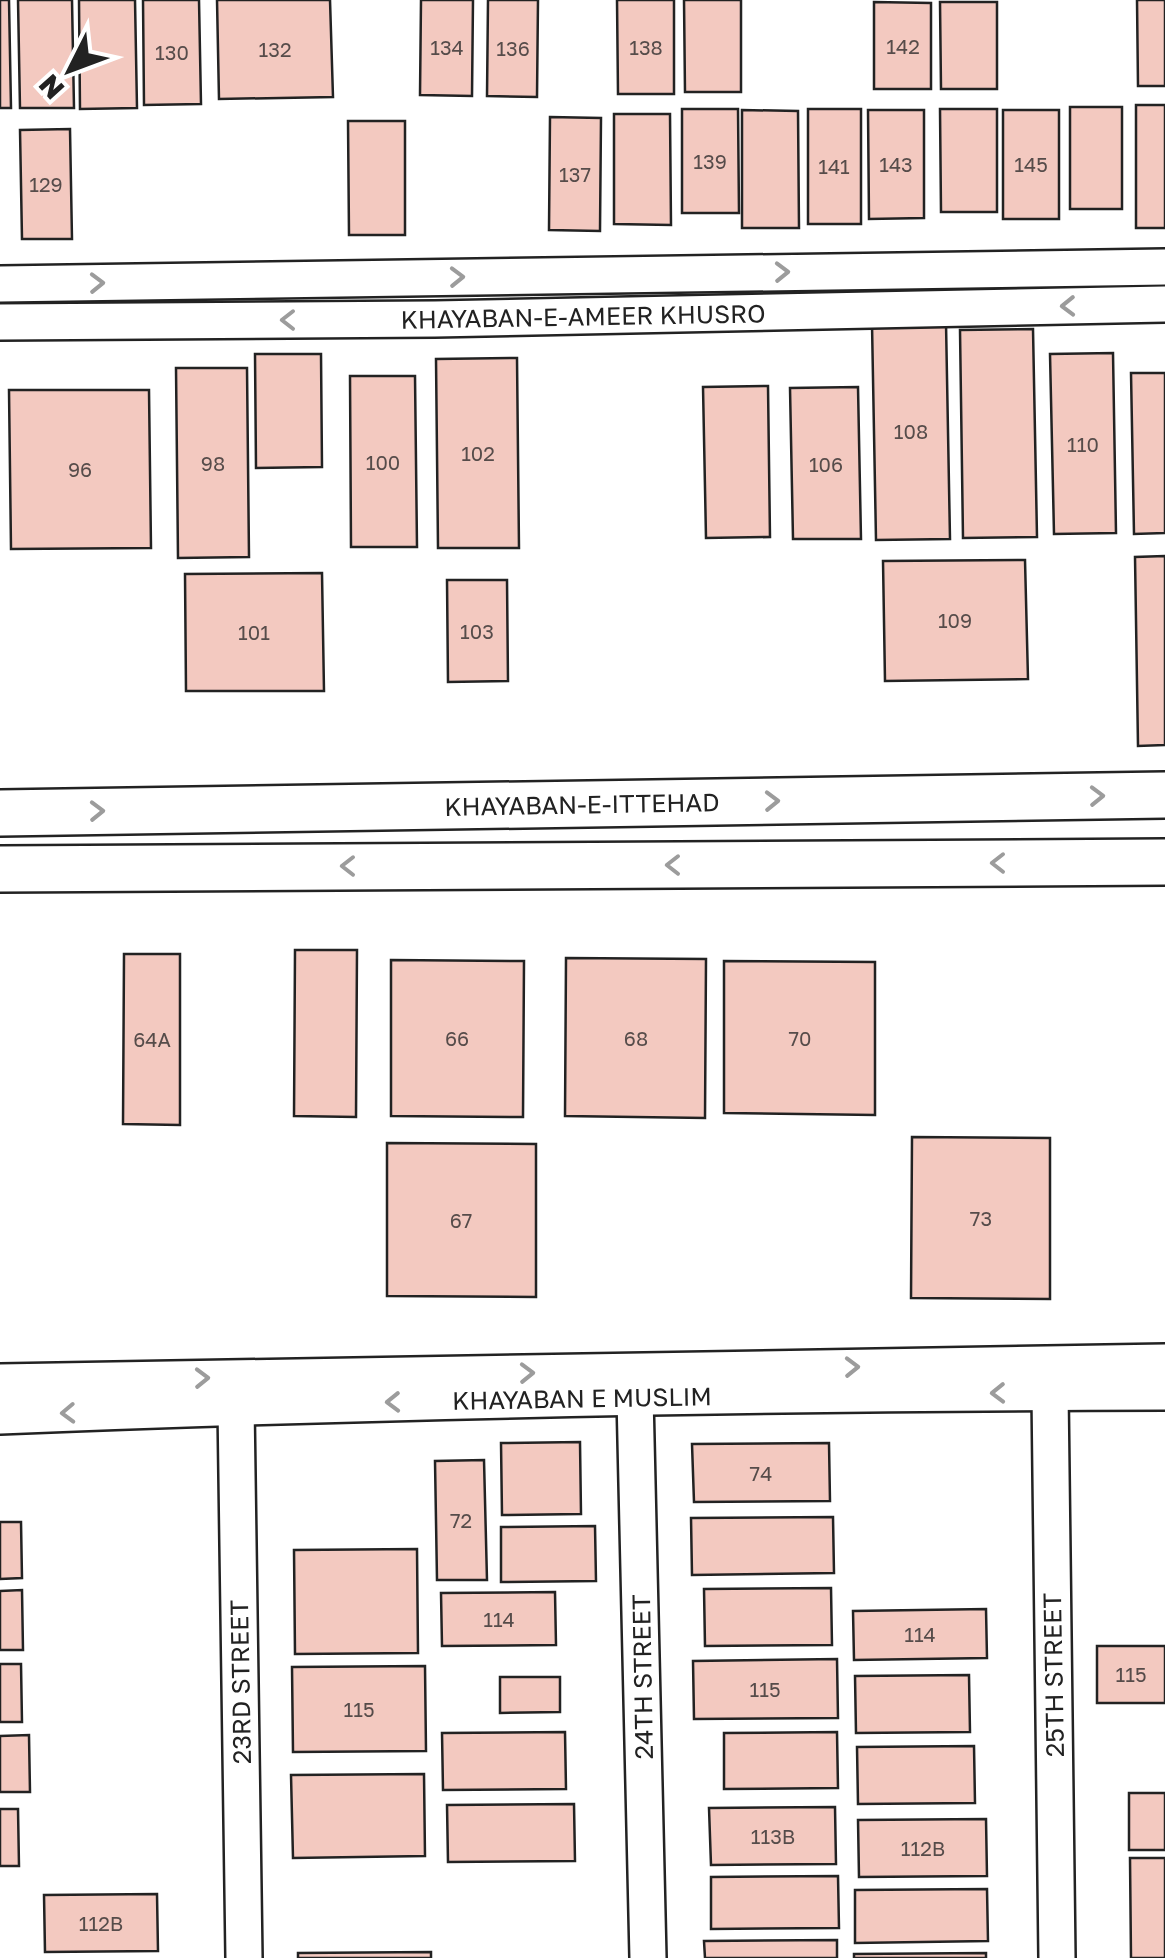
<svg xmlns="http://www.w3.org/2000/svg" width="1165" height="1958" viewBox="0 0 1165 1958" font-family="'Golos Text',sans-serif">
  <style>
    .building { fill: #f3c9c0; stroke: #222; stroke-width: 2.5 }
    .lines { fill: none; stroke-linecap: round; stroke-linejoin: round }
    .minor-casing { stroke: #222; stroke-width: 40 }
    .major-casing { stroke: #222; stroke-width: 50 }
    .minor { stroke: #fff; stroke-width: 35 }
    .major { stroke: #fff; stroke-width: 45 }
    .oneway { stroke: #9c9c9c }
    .labels { text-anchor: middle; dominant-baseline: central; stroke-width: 8; stroke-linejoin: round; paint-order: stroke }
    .number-label { font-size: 20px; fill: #564c4a }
    .street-label { font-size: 25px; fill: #222; stroke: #fff }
  </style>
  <rect width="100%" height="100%" fill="#fff"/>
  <g class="building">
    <polygon points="0,0 9,0 11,108 0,108"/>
    <polygon points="18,0 72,0 74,108 20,108"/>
    <polygon points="79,0 135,0 137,108 80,109"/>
    <polygon points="143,0 199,0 201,104 144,105"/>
    <polygon points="217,0 330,0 333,97 219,99"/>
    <polygon points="421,0 473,0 472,96 420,95"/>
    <polygon points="488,0 538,0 537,97 487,96"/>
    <polygon points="617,0 674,0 674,94 618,94"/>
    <polygon points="684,0 741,0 741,92 685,92"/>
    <polygon points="1137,0 1165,0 1165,86 1138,86"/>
    <polygon points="874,2 931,3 931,89 874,89"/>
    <polygon points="940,2 997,2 997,89 941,89"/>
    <rect x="1136" y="105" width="29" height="123"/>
    <rect x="1070" y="107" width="52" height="102"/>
    <polygon points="682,109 738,109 739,213 682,213"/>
    <rect x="808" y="109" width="53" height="115"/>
    <polygon points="940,109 997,109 997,212 941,212"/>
    <polygon points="742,110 798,111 799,228 742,228"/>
    <polygon points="868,110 924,110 924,218 869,219"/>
    <rect x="1003" y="110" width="56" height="109"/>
    <polygon points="614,114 670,114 671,225 614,224"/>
    <polygon points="550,117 601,118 600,231 549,230"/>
    <polygon points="348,121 405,121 405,235 349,235"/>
    <polygon points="70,129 72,239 22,239 20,130"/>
    <polygon points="946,323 950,539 876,540 872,324"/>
    <polygon points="1033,329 1037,537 963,538 960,330"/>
    <polygon points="1113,353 1116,533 1054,534 1050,354"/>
    <polygon points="255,354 321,354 322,467 256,468"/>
    <polygon points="517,358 519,548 438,548 436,359"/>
    <polygon points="176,368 247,368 249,557 178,558"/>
    <polygon points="1131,373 1165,373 1165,533 1134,534"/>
    <polygon points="350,376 415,376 417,547 351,547"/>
    <polygon points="768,386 770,537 706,538 703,387"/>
    <polygon points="858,387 861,539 793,539 790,388"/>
    <polygon points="9,390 149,390 151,548 11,549"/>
    <polygon points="1165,556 1165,745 1138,746 1135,557"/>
    <polygon points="1025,560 1028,679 885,681 883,561"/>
    <polygon points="322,573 324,691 186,691 185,574"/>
    <polygon points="447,580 507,580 508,681 448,682"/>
    <polygon points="295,950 357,950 356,1117 294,1116"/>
    <polygon points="124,954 180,954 180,1125 123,1124"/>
    <polygon points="566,958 706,959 705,1118 565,1116"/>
    <polygon points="391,960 524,961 523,1117 391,1116"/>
    <polygon points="724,961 875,962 875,1115 724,1113"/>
    <polygon points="912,1137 1050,1138 1050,1299 911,1298"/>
    <polygon points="387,1143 536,1144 536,1297 387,1296"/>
    <polygon points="580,1442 581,1514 502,1515 501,1443"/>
    <polygon points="829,1443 830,1501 694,1502 692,1444"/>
    <polygon points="484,1460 487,1580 437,1580 435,1461"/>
    <polygon points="833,1517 834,1573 692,1575 691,1518"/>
    <polygon points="0,1522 21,1522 22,1578 0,1579"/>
    <polygon points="595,1526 596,1581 501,1582 501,1527"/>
    <polygon points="417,1549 418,1653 295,1654 294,1550"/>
    <polygon points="831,1588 832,1645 705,1646 704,1589"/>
    <polygon points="22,1590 23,1650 0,1650 0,1591"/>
    <polygon points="555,1592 556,1645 442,1646 441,1593"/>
    <polygon points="986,1609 987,1658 854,1660 853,1611"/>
    <rect x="1097" y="1646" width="68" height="57"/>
    <polygon points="837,1659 838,1718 694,1719 693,1661"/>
    <polygon points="0,1664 21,1664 22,1722 0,1722"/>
    <polygon points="425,1666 426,1751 293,1752 292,1667"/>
    <polygon points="969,1675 970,1732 856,1733 855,1676"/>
    <polygon points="500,1677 560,1677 560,1712 500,1713"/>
    <polygon points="565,1732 566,1789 443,1790 442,1733"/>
    <polygon points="837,1732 838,1788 724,1789 724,1733"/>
    <polygon points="29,1735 30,1792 0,1792 0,1736"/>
    <polygon points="974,1746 975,1803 858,1804 857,1747"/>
    <polygon points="424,1774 425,1856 293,1858 291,1775"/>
    <rect x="1129" y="1793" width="36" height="57"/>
    <polygon points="574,1804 575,1861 448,1862 447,1805"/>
    <polygon points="835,1807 836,1864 711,1865 709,1808"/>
    <polygon points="0,1809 18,1809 19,1866 0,1866"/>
    <polygon points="986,1819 987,1876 859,1877 858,1820"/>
    <polygon points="1130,1858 1165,1858 1165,1958 1131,1958"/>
    <polygon points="838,1876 839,1928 711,1929 711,1877"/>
    <polygon points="987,1889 988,1941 855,1943 855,1890"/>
    <polygon points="157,1894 158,1951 45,1952 44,1895"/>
    <polygon points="837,1940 837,1958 705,1958 704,1941"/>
    <polygon points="431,1952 431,1958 298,1958 298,1953"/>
    <polygon points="986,1953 986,1958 854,1958 854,1954"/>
  </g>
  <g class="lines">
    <defs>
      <g id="minor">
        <polyline points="0,284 1165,267"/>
        <polyline points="0,322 435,319 1165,304"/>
        <polyline points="0,1382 1165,1362"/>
        <polyline points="1050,1392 1057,1958"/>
        <polyline points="635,1397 648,1958"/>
        <polyline points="236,1406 244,1958"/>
        <path d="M0,1416C388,1400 777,1393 1165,1392"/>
      </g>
      <g id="major">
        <polyline points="0,813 1165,795"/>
        <polyline points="0,869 1165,862"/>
      </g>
    </defs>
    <use href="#minor" class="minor-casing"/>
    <use href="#major" class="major-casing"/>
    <use href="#minor" class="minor"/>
    <use href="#major" class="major"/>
  </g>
  <defs><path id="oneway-chevron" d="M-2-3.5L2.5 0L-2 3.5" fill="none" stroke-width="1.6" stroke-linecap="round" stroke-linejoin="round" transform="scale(2.5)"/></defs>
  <g class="oneway">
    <use href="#oneway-chevron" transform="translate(782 272) rotate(-1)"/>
    <use href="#oneway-chevron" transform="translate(457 277) rotate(-1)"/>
    <use href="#oneway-chevron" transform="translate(97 283) rotate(-1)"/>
    <use href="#oneway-chevron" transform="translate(1068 306) rotate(179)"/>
    <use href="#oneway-chevron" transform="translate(288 320) rotate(180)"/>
    <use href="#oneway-chevron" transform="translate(1097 796) rotate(-1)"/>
    <use href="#oneway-chevron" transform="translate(772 801) rotate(-1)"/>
    <use href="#oneway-chevron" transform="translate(97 811) rotate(-1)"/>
    <use href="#oneway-chevron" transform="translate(998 863) rotate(180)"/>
    <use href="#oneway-chevron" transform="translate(673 865) rotate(180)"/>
    <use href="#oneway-chevron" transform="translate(348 866) rotate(180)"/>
    <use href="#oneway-chevron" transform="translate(852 1367) rotate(-1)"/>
    <use href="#oneway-chevron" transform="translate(527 1373) rotate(-1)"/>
    <use href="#oneway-chevron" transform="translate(202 1378) rotate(-1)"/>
    <use href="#oneway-chevron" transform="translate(998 1393) rotate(179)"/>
    <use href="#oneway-chevron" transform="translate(393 1402) rotate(179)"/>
    <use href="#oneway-chevron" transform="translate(68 1413) rotate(178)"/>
  </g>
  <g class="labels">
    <g class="number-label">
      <text x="903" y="46">142</text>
      <text x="447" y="47">134</text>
      <text x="646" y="47">138</text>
      <text x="513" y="48">136</text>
      <text x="275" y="49">132</text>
      <text x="172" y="52">130</text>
      <text x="710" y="161">139</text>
      <text x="896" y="164">143</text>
      <text x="1031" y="164">145</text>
      <text x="834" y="166">141</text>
      <text x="575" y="174">137</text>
      <text x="46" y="184">129</text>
      <text x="911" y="431">108</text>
      <text x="1083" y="444">110</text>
      <text x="478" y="453">102</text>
      <text x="383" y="462">100</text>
      <text x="213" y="463">98</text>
      <text x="826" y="464">106</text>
      <text x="80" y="469">96</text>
      <text x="955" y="620">109</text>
      <text x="477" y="631">103</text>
      <text x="254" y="632">101</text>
      <text x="457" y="1038">66</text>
      <text x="636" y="1038">68</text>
      <text x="800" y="1038">70</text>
      <text x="152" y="1039">64A</text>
      <text x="981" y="1218">73</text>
      <text x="461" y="1220">67</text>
      <text x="761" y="1473">74</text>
      <text x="461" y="1520">72</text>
      <text x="499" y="1619">114</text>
      <text x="920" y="1634">114</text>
      <text x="1131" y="1674">115</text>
      <text x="765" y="1689">115</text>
      <text x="359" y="1709">115</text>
      <text x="773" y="1836">113B</text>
      <text x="923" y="1848">112B</text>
      <text x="101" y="1923">112B</text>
    </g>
    <g class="street-label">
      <text transform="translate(583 316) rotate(-1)">KHAYABAN-E-AMEER KHUSRO</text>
      <text transform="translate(582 804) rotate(-1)">KHAYABAN-E-ITTEHAD</text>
      <text transform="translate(582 1398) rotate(-1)">KHAYABAN E MUSLIM</text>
      <text transform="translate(1053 1675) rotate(-91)">25TH STREET</text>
      <text transform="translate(642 1677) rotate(-91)">24TH STREET</text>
      <text transform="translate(240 1682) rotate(-91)">23RD STREET</text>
    </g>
  </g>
  <g transform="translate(70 70) rotate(228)" stroke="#ffffff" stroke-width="8" paint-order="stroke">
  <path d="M0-8L18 38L0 25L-18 38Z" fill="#222222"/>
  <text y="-15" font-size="28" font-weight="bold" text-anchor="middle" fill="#222222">N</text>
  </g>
</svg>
